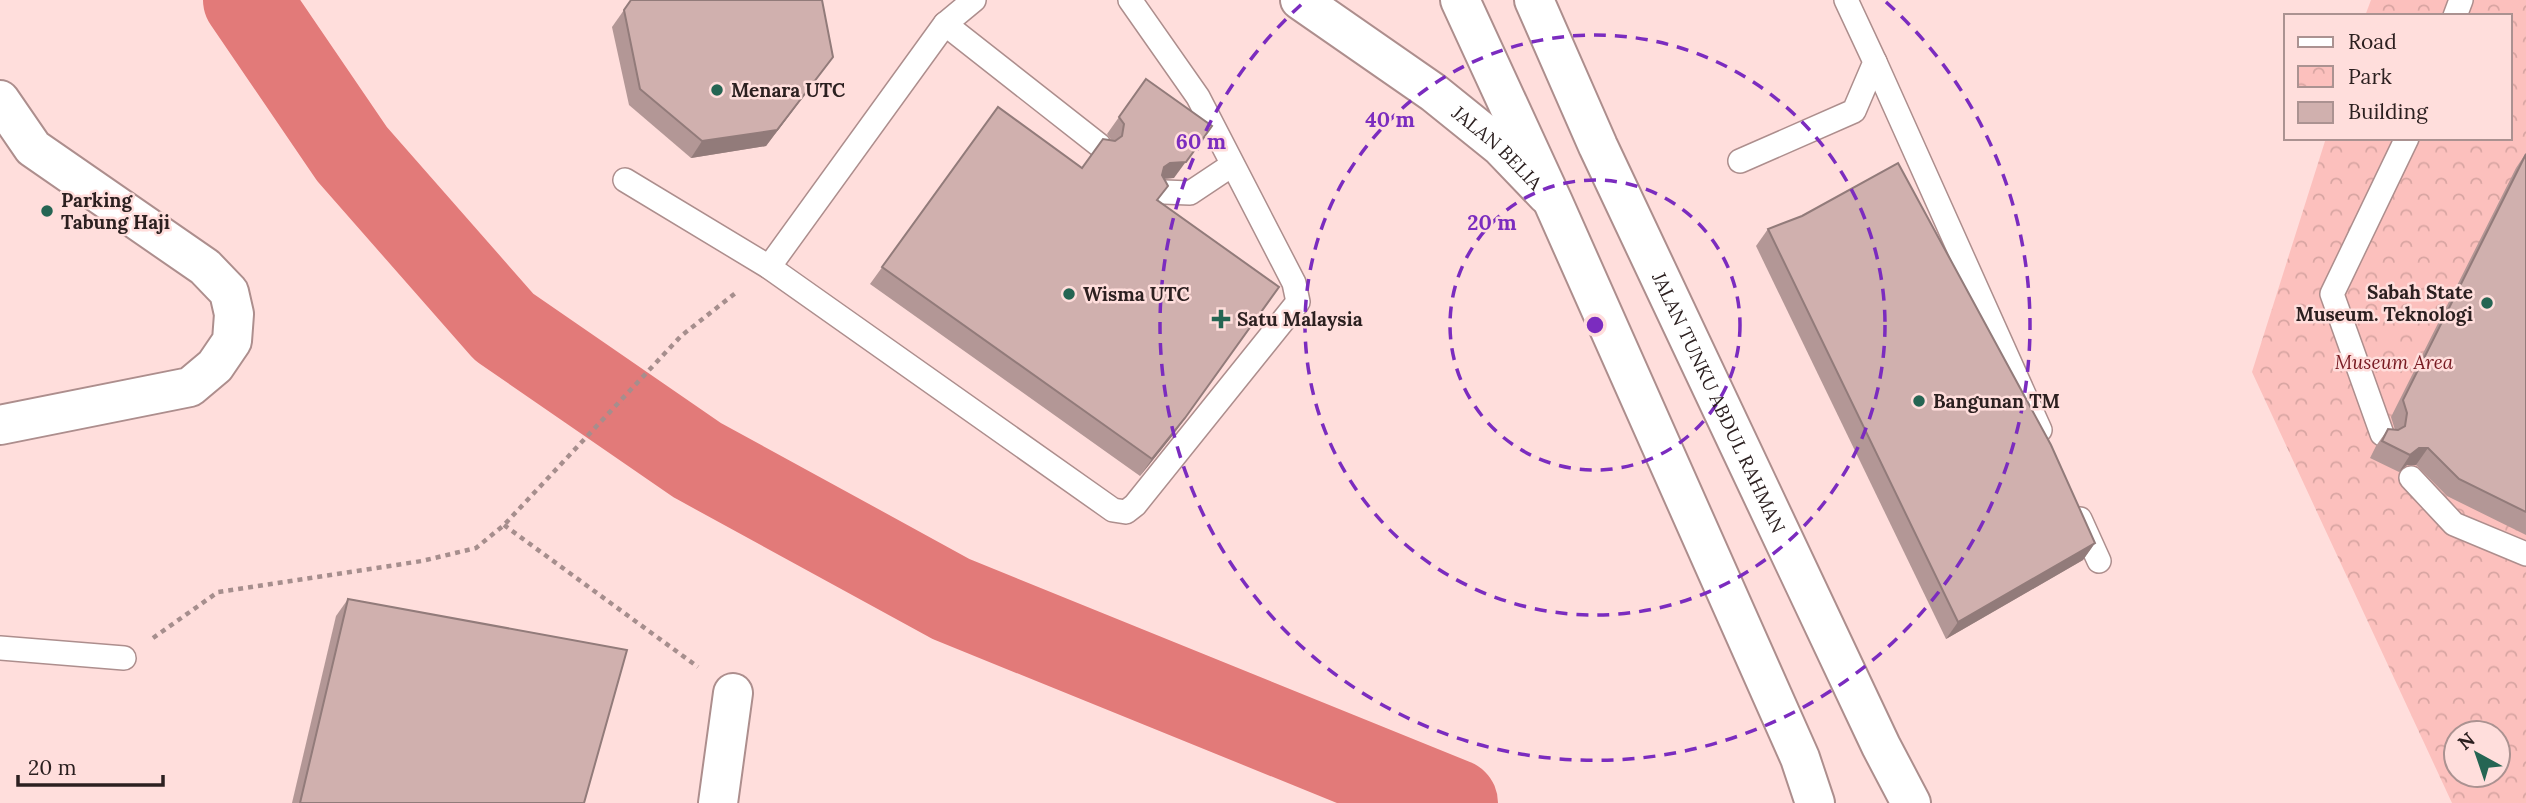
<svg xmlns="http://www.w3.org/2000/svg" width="2526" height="803" viewBox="0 0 2526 803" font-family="Lora,serif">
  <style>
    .park { fill: url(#park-crowns); fill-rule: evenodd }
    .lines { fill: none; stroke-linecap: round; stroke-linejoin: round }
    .river { stroke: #e27a79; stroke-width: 88 }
    .lane-casing { stroke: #ad8e8d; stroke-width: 26 }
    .street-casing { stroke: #ad8e8d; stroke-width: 42 }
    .secondary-casing { stroke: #ad8e8d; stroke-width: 42 }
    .primary-casing { stroke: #ad8e8d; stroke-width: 42 }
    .path { stroke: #a68e8d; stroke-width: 4.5; stroke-dasharray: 5 5; stroke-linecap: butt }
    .lane { stroke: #fff; stroke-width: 23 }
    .street { stroke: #fff; stroke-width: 38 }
    .secondary { stroke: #fff; stroke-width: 38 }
    .primary { stroke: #fff; stroke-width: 38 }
    .wall { fill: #b39796 }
    .shaded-wall { fill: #927b7a }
    .building { fill: #d0b0ae; stroke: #927b7a; stroke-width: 2 }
    .ring { fill: none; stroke: #7b2cbf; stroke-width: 3.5; stroke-dasharray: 12 9 }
    .poi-dot { fill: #256553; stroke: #ffdedc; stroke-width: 2.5 }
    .labels { text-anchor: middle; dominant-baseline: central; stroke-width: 5; stroke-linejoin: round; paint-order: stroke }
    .poi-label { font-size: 19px; font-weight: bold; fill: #2c2020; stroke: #ffdedc; text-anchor: start }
    .street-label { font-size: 19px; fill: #2c2020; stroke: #ffdedc }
    .park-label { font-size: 19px; font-style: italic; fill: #781a22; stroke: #ffdedc }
    .centre { fill: #7b2cbf; stroke: #ffdedc; stroke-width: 3.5 }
    .ring-label { font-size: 21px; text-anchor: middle; font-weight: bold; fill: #7b2cbf; stroke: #ffdedc; stroke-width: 5; stroke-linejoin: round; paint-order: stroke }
  </style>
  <defs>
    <pattern id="park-crowns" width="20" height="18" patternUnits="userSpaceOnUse" patternTransform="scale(1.75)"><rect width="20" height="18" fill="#fcc0bd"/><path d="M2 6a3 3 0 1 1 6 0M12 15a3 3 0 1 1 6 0" fill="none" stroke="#d8a5a2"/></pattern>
  </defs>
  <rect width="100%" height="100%" fill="#ffdedc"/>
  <path class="park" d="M2371,0H2526V803H2452L2252,372L2326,138H2510V16H2365ZM2456,733H2498V775H2456Z"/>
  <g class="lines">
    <polyline class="river" points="247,0 352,154 504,327 697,460 951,599 1454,803"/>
    <defs>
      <g id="lane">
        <polyline points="2455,16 2461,0"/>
        <polyline points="945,24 1099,145"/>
        <polyline points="1875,62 2040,430"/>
        <polyline points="1740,161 1854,111 1875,62 1846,0"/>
        <polyline points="625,180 769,267 1113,510 1126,512 1135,505 1298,302 1294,283 1198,97 1130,0"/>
        <polyline points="1164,192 1190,193 1232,165"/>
        <polyline points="769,267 945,24 974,0"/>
        <polyline points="2382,434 2332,294 2407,138"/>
        <polyline points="2411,478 2454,524 2526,554"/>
        <polyline points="2080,519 2099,561"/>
        <polyline points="0,648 124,658"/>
      </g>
      <g id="street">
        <polyline points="0,100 33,148 205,267 229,292 234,314 232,341 215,366 190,387 0,425"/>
        <polyline points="718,803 733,693"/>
      </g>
      <g id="secondary">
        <path id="s1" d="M1300,0L1434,93L1501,147L1547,195"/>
      </g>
      <g id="primary">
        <polyline points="1460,0 1553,202 1800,758 1815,803"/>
        <path id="s2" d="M1534,0L1598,146L1881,746L1911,803"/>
      </g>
    </defs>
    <use href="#lane" class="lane-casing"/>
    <use href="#street" class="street-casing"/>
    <use href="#secondary" class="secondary-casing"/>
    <use href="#primary" class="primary-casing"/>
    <g class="path">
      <polyline points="504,525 698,667"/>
      <polyline points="153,638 218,592 422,561 476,548 504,525 681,336 738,291"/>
    </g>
    <use href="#lane" class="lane"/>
    <use href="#street" class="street"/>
    <use href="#secondary" class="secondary"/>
    <use href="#primary" class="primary"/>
  </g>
  <g class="wall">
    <polygon points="624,10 833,57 766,146 691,158 629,105 612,27"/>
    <polygon points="1146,79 1174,178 1164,179 1158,201 1173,435 1140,476 870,284 998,107 1082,168 1112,141 1107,134"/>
    <polygon points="2526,153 2526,535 2447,496 2416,465 2407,465 2399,472 2370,458 2376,446 2388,429 2395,430 2391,417 2516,168"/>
    <polygon points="1802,216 2095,543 2083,560 1946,639 1756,246 1768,229"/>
    <polygon points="348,599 584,803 292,803 336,616"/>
  </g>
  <g class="shaded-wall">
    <polygon points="833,57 766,146 691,158 702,141"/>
    <polygon points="1212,126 1174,178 1158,179 1164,167"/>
    <polygon points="1279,287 1173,435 1140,476 1152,459"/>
    <polygon points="2419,448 2428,448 2416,465 2407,465 2399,472 2410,455"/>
    <polygon points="2095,543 2083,560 1946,639 1958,622"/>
  </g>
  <g class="building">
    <polygon points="631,0 822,0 833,57 777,130 702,141 640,89 624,10"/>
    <polygon points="1146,79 1212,126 1186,162 1170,163 1164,167 1162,175 1168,186 1157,200 1279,287 1185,418 1152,459 882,267 998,107 1082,168 1103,139 1115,141 1122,136 1124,124 1119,117"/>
    <polygon points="2526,154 2526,512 2459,479 2428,448 2419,448 2410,455 2382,441 2388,429 2398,430 2405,426 2407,413 2403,400"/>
    <polygon points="1898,163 2051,445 2095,543 1958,622 1768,229 1802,216"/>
    <polygon points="348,599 627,650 584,803 300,803"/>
  </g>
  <g class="ring">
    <circle cx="1595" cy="325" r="145"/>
    <circle cx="1595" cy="325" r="290"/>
    <path d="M1886 2A435 435 0 1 1 1304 2"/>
  </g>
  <g class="poi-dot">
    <circle cx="717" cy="90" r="7"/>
    <circle cx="47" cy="211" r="7"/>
    <circle cx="1069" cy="294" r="7"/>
    <circle cx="2487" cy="303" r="7"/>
    <path d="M1217.5 308.5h7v7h7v7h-7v7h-7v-7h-7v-7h7z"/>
    <circle cx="1919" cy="401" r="7"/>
  </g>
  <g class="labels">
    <g class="poi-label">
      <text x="731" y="90">Menara UTC</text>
      <text x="61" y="200">Parking<tspan x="61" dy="22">Tabung Haji</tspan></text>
      <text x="2473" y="292" text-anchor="end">Sabah State<tspan x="2473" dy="22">Museum. Teknologi</tspan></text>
      <text x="1083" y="294">Wisma UTC</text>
      <text x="1237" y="319">Satu Malaysia</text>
      <text x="1933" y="401">Bangunan TM</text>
    </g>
    <g class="street-label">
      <text stroke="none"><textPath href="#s1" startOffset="247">JALAN BELIA</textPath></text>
      <text stroke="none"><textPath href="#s2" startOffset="443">JALAN TUNKU ABDUL RAHMAN</textPath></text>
    </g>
    <g class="park-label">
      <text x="2394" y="362">Museum Area</text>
    </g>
  </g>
  <circle cx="1595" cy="325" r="10" class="centre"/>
  <g class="ring-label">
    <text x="1390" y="127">40 m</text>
    <text x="1201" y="149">60 m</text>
    <text x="1492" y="230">20 m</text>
  </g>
  <rect x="2284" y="14" width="228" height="126" fill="#ffdedc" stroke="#ab9291" stroke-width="2"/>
  <rect x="2298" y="37" width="35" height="10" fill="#ffffff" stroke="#ab9291" stroke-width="2"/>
  <text x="2348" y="49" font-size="21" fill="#2c2020">Road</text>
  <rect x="2298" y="66" width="35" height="21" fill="url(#park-crowns)" stroke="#ab9291" stroke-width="2"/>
  <text x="2348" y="84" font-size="21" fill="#2c2020">Park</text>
  <rect x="2298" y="102" width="35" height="21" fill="#d0b0ae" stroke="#ab9291" stroke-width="2"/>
  <text x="2348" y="119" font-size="21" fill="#2c2020">Building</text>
  <g transform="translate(2477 754) rotate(320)"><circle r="33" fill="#ffdedc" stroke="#ab9291" stroke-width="2"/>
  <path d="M0-5L12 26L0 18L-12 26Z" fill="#256553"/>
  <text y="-10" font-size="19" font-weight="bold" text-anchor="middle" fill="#2c2020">N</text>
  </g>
  <path d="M18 775v10h145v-10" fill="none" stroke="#2c2020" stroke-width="3.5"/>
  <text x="28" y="775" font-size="21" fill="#2c2020" stroke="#ffdedc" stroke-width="5" paint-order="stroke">20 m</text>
</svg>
